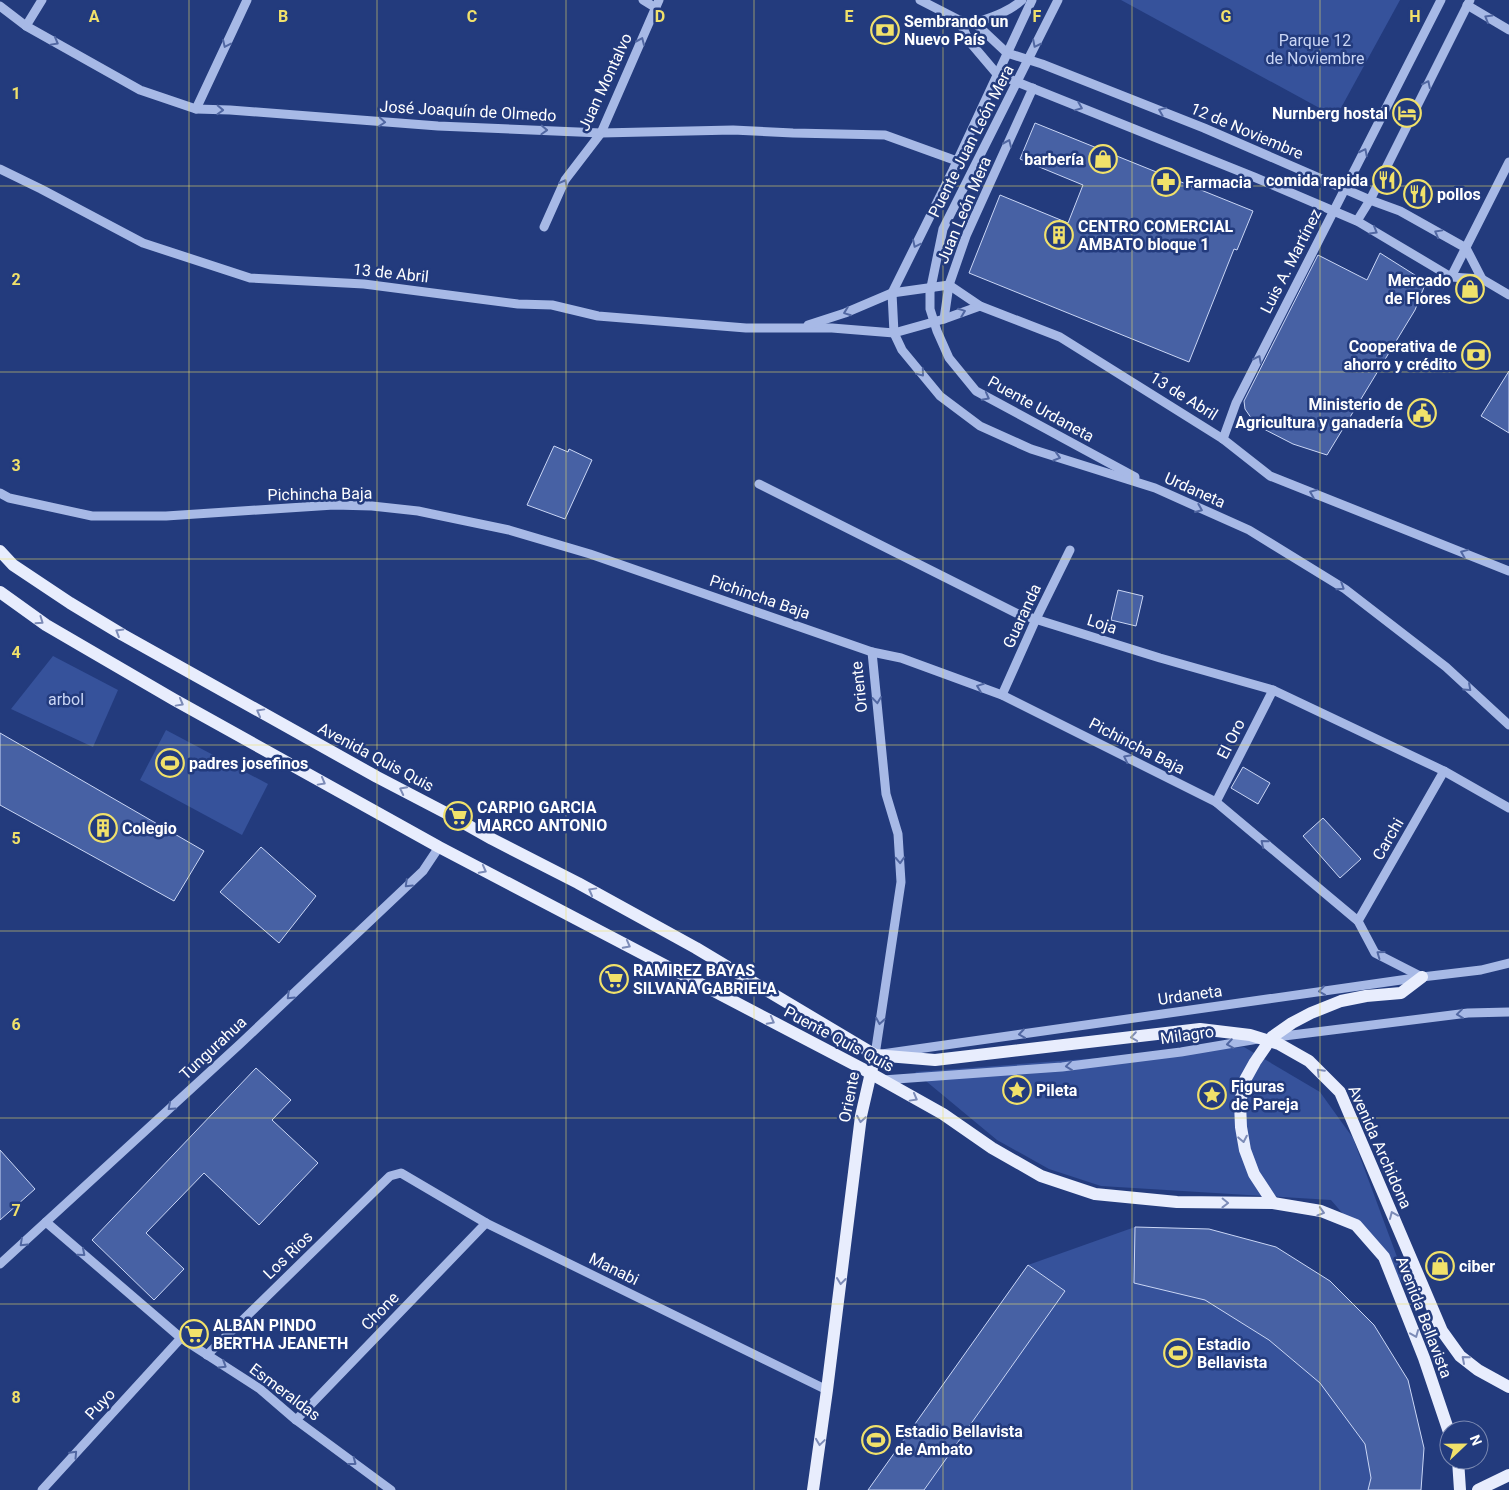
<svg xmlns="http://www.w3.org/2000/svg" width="1509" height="1490" viewBox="0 0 1509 1490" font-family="Roboto,sans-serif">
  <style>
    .green { fill: #36529b }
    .building { fill: #4761a4; stroke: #cad6f5 }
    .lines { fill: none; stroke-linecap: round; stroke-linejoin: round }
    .minor { stroke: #a7b9e6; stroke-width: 9 }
    .major { stroke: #e8edfd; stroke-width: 12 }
    .oneway { stroke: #5167a2 }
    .oneway2 { stroke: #7c8bb7 }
    .grid { fill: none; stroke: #f1e16a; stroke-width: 1; stroke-opacity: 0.55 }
    .labels { text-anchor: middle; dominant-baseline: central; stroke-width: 5; stroke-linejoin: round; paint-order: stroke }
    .poi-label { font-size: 16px; font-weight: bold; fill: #fff; stroke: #233b7d; text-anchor: start }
    .park-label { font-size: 16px; fill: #cad6f5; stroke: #233b7d }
    .street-label { font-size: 16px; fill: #fff; stroke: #233b7d }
    .grid-label { font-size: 16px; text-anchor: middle; font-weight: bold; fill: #f1e16a; stroke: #233b7d; stroke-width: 5; stroke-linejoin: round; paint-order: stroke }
  </style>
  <rect width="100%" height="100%" fill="#233b7d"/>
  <g class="green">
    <polygon points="1121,0 1400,0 1336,117"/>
    <polygon points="53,656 118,690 93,747 11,709"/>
    <polygon points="166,730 268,784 242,835 140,780"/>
    <polygon points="1244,1047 1320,1092 1353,1138 1410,1292 1331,1200 1101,1186 1049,1169 997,1140 915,1072"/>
    <polygon points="1135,1227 1209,1229 1276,1247 1330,1281 1374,1325 1408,1380 1424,1448 1421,1490 868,1490 1028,1265"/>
  </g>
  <g class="building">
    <polygon points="1035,123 1253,211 1237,250 1234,249 1189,362 969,273 1000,195 1068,223 1083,185 1020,159"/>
    <polygon points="1380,253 1426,282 1415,310 1327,455 1293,444 1256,425 1245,409 1244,401 1318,255 1367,280"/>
    <polygon points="1509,371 1509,433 1481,416"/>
    <polygon points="554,446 568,452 569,449 592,460 565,519 527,505"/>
    <polygon points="1118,590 1143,596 1136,626 1111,620"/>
    <polygon points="0,733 204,851 174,901 0,805"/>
    <polygon points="1243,767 1270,783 1258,804 1231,788"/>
    <polygon points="1323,818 1361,859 1340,878 1303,836"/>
    <polygon points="261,847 316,896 279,943 220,892"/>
    <polygon points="256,1068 291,1100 272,1120 318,1163 259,1225 204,1173 146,1233 184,1269 154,1300 92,1240"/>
    <polygon points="0,1150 35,1189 0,1220"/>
    <polygon points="1135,1227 1209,1229 1276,1247 1330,1281 1374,1325 1408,1380 1424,1448 1421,1490 1368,1490 1371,1478 1365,1444 1320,1383 1269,1340 1205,1300 1134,1283"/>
    <polygon points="1028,1265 1065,1291 924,1490 868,1490"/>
  </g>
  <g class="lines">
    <g class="minor">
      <polyline points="643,0 656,8"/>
      <polyline points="920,0 959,20 975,23 1007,53 1042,64 1204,128 1370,200 1400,211 1466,248 1482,279"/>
      <polyline points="1032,0 953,170 892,293 894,333 902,350 940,396 980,426 1031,449 1155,488 1249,530 1345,589 1446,667 1509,725"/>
      <polyline points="1058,0 943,229 930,292 930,309 937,331 949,358 976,391 1135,477"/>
      <polyline points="1467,5 1509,30"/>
      <polyline points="0,6 26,26 140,90 196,109 230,110 438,126 601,133 733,130 793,133 885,135 957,161"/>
      <polyline points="959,20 969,41 997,74 1254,177 1357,221 1451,277 1482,279 1509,295"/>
      <path d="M975,23C992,17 1009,12 1022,0"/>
      <polyline points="26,26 42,0"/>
      <polyline points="196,109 247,0"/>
      <polyline points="0,169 41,189 143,243 250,278 364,284 518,304 552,305 598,316 746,328 832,328 894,333 944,319 980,306"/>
      <polyline points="1357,221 1370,200 1470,0"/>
      <polyline points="544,227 565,180 601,133 659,0"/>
      <polyline points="1451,277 1509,162"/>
      <polyline points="944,319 949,285 966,236 1033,88"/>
      <polyline points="808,325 845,313 892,293 949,285 980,306 1060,337 1223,439 1270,476 1509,571"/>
      <polyline points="1223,439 1236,403 1441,0"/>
      <polyline points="759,484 1016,613 1160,658 1273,690 1444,771 1509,808"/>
      <polyline points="0,493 9,498 92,516 166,516 334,505 372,506 418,511 509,530 590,554 872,652 901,658 1002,695 1216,802 1358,921 1375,953 1422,977"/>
      <polyline points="872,652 886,794 898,834 901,882 875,1055 1422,977 1481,970 1509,963"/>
      <polyline points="1002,695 1036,619 1070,550"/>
      <polyline points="1216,802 1273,690"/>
      <polyline points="1358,921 1444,771"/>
      <polyline points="1276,1037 1468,1013 1509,1012"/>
      <polyline points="883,1080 1062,1067 1181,1052 1258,1039"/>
      <polyline points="46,1222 181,1338 260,1389 296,1420 391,1490"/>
      <polyline points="0,1264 240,1044 423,871 439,847"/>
      <polyline points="207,1355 390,1176 401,1173 486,1223 827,1390"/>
      <polyline points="296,1420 486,1223"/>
      <polyline points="42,1490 181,1338"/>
    </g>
    <g class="major">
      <polyline points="0,551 13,565 70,603 123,635 377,777 446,813 492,839 578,883 696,948 875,1055 935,1060 1200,1029 1250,1035 1279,1044 1309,1061 1340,1092 1442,1331 1460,1356 1478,1370 1509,1387"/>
      <polyline points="0,592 46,625 173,699 439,847 861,1068 943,1114 992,1148 1041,1176 1095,1194 1177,1202 1273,1203 1321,1211 1356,1225 1384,1257 1424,1358 1449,1432"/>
      <polyline points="1273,1203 1254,1174 1245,1150 1241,1127 1240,1103 1245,1080 1255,1062 1272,1037 1292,1023 1311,1013 1341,1001 1366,996 1401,993 1422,977"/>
      <polyline points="1458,1460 1460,1490"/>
      <polyline points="813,1490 827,1390 861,1116 875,1055"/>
      <polyline points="1478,1490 1509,1475"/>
    </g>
  </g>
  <defs><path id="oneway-chevron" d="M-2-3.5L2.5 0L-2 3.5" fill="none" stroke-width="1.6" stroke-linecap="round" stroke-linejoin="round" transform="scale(1.25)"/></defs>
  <g class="oneway">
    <use href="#oneway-chevron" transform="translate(1488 18) rotate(-149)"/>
    <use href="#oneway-chevron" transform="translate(641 41) rotate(-66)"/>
    <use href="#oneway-chevron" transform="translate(55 42) rotate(29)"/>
    <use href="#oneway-chevron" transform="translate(226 44) rotate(115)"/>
    <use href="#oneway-chevron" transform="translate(1036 44) rotate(117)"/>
    <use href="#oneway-chevron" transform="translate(1427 84) rotate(-64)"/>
    <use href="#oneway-chevron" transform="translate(1079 107) rotate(22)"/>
    <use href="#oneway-chevron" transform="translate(220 110) rotate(2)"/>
    <use href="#oneway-chevron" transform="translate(1162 111) rotate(-158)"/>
    <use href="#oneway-chevron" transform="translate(382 122) rotate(4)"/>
    <use href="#oneway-chevron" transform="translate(544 130) rotate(2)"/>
    <use href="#oneway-chevron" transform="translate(1008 143) rotate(-66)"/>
    <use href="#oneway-chevron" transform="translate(1364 152) rotate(-63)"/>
    <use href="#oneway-chevron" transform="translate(564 183) rotate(-62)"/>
    <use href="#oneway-chevron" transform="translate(1374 231) rotate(30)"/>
    <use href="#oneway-chevron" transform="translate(1438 233) rotate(-151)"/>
    <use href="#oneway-chevron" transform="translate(916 244) rotate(116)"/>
    <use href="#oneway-chevron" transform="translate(847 312) rotate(159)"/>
    <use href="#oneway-chevron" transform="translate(962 312) rotate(-21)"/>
    <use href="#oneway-chevron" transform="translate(1258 359) rotate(-63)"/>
    <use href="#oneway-chevron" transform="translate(921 373) rotate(51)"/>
    <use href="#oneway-chevron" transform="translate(986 397) rotate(28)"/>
    <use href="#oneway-chevron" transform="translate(1057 457) rotate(17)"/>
    <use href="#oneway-chevron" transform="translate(1313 493) rotate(-158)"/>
    <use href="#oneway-chevron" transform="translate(1199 509) rotate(23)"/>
    <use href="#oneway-chevron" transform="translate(1464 553) rotate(-158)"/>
    <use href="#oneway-chevron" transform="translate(1341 587) rotate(33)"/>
    <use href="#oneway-chevron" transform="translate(980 687) rotate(-159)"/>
    <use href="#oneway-chevron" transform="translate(1468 688) rotate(42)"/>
    <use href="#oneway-chevron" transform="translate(877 700) rotate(84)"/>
    <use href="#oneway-chevron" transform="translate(1127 758) rotate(-153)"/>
    <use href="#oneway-chevron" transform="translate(1264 843) rotate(-140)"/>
    <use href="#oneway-chevron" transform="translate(900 860) rotate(87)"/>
    <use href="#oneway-chevron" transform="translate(408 884) rotate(136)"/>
    <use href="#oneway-chevron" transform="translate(1380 954) rotate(-144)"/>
    <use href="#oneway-chevron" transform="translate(1322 991) rotate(172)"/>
    <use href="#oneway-chevron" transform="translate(290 996) rotate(136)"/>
    <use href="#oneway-chevron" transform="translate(1460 1014) rotate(173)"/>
    <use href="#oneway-chevron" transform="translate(880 1021) rotate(99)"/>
    <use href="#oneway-chevron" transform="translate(1022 1034) rotate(172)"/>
    <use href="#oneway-chevron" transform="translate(1230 1044) rotate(171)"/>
    <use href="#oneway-chevron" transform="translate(1069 1066) rotate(173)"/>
    <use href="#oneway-chevron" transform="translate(171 1107) rotate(138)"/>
    <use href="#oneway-chevron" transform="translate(23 1243) rotate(137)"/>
    <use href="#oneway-chevron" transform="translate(82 1253) rotate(41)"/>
    <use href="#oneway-chevron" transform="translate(223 1365) rotate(32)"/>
    <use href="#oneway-chevron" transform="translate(74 1454) rotate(-47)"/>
    <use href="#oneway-chevron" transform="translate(353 1462) rotate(37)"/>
  </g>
  <g class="oneway2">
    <use href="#oneway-chevron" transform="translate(40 621) rotate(35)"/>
    <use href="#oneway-chevron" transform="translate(119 632) rotate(-149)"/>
    <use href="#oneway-chevron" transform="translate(180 703) rotate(29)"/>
    <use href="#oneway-chevron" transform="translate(260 712) rotate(-151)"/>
    <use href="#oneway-chevron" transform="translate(322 782) rotate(29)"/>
    <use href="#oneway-chevron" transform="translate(403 790) rotate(-153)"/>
    <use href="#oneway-chevron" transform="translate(483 870) rotate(28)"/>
    <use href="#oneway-chevron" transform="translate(592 891) rotate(-151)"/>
    <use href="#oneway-chevron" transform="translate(627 945) rotate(28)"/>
    <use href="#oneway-chevron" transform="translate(771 1021) rotate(28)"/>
    <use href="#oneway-chevron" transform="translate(1134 1037) rotate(172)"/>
    <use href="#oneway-chevron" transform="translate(1320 1072) rotate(-135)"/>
    <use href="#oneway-chevron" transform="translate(914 1098) rotate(29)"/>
    <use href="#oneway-chevron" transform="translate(861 1119) rotate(99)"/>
    <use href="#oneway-chevron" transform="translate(1243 1139) rotate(79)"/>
    <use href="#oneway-chevron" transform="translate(1225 1203) rotate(1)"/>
    <use href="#oneway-chevron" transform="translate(1321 1212) rotate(16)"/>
    <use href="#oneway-chevron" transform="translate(1393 1215) rotate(-113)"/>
    <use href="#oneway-chevron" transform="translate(841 1281) rotate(97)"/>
    <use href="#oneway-chevron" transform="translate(1415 1334) rotate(68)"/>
    <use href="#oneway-chevron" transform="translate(1465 1359) rotate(-139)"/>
    <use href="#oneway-chevron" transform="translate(820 1442) rotate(98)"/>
  </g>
  <path class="grid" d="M189,0V1490M377,0V1490M566,0V1490M754,0V1490M943,0V1490M1132,0V1490M1320,0V1490M0,186H1509M0,372H1509M0,559H1509M0,745H1509M0,931H1509M0,1118H1509M0,1304H1509"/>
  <defs>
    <symbol id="bank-ring" viewBox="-11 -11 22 22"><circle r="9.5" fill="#233b7d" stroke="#f1e16a" stroke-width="1.5"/><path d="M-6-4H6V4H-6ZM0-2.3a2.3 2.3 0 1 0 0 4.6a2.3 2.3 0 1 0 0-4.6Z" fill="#f1e16a"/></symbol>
    <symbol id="hotel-ring" viewBox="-11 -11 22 22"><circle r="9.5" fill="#233b7d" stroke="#f1e16a" stroke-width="1.5"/><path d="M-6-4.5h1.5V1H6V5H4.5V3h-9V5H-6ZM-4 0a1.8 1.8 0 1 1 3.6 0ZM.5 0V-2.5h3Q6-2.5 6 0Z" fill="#f1e16a"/></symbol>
    <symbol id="shop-ring" viewBox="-11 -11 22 22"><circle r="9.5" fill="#233b7d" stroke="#f1e16a" stroke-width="1.5"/><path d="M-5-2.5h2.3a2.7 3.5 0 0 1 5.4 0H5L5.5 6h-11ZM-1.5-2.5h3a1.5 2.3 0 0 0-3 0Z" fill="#f1e16a"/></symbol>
    <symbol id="restaurant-ring" viewBox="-11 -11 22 22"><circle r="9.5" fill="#233b7d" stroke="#f1e16a" stroke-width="1.5"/><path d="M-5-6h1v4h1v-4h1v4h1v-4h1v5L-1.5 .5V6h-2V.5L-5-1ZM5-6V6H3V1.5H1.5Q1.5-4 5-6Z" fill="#f1e16a"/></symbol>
    <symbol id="pharmacy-ring" viewBox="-11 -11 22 22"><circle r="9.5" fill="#233b7d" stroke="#f1e16a" stroke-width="1.5"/><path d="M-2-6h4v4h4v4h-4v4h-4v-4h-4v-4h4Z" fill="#f1e16a"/></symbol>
    <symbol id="building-ring" viewBox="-11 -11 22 22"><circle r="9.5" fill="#233b7d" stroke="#f1e16a" stroke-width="1.5"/><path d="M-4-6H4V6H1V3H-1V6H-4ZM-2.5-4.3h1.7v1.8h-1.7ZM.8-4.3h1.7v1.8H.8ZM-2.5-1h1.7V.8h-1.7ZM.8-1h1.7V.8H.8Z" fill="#f1e16a"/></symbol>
    <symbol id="civic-ring" viewBox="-11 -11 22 22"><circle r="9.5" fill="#233b7d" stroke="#f1e16a" stroke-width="1.5"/><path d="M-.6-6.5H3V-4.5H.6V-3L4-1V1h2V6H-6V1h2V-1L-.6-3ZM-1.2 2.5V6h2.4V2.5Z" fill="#f1e16a"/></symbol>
    <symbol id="stadium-ring" viewBox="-11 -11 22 22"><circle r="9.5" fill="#233b7d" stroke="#f1e16a" stroke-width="1.5"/><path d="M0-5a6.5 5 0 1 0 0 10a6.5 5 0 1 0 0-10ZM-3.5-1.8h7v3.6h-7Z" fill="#f1e16a"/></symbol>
    <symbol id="supermarket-ring" viewBox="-11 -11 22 22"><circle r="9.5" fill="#233b7d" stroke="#f1e16a" stroke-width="1.5"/><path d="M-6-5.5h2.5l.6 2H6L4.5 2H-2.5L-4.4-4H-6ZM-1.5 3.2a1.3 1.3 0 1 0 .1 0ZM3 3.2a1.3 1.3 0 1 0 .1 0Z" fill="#f1e16a"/></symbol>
    <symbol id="sight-ring" viewBox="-11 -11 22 22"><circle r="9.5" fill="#233b7d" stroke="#f1e16a" stroke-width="1.5"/><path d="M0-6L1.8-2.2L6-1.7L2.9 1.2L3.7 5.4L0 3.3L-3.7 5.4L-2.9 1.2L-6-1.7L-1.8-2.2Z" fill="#f1e16a"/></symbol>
  </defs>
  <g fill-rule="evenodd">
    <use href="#bank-ring" x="869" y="14" width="32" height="32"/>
    <use href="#hotel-ring" x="1391" y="97" width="32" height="32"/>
    <use href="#shop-ring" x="1087" y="143" width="32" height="32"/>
    <use href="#restaurant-ring" x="1371" y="164" width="32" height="32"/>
    <use href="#pharmacy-ring" x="1150" y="166" width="32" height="32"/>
    <use href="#restaurant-ring" x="1402" y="178" width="32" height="32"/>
    <use href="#building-ring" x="1043" y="219" width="32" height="32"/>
    <use href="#shop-ring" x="1454" y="273" width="32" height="32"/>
    <use href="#bank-ring" x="1460" y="339" width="32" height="32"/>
    <use href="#civic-ring" x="1406" y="397" width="32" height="32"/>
    <use href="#stadium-ring" x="154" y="747" width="32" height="32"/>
    <use href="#supermarket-ring" x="442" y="800" width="32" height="32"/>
    <use href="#building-ring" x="87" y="812" width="32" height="32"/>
    <use href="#supermarket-ring" x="598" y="963" width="32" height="32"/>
    <use href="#sight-ring" x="1001" y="1074" width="32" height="32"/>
    <use href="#sight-ring" x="1196" y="1079" width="32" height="32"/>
    <use href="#shop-ring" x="1424" y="1250" width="32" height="32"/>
    <use href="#supermarket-ring" x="178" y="1318" width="32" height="32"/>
    <use href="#stadium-ring" x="1162" y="1337" width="32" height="32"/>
    <use href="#stadium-ring" x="860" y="1424" width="32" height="32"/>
  </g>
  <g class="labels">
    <g class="poi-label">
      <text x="904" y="21">Sembrando un<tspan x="904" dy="18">Nuevo País</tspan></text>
      <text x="1388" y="113" text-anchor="end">Nurnberg hostal</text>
      <text x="1084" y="159" text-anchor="end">barbería</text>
      <text x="1368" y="180" text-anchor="end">comida rapida</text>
      <text x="1185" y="182">Farmacia</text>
      <text x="1437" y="194">pollos</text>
      <text x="1078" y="226">CENTRO COMERCIAL<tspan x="1078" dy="18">AMBATO bloque 1</tspan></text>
      <text x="1451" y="280" text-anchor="end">Mercado<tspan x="1451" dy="18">de Flores</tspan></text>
      <text x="1457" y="346" text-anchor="end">Cooperativa de<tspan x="1457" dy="18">ahorro y crédito</tspan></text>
      <text x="1403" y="404" text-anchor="end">Ministerio de<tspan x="1403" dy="18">Agricultura y ganadería</tspan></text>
      <text x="189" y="763">padres josefinos</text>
      <text x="477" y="807">CARPIO GARCIA<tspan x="477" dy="18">MARCO ANTONIO</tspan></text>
      <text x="122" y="828">Colegio</text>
      <text x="633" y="970">RAMIREZ BAYAS<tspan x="633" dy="18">SILVANA GABRIELA</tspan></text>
      <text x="1231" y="1086">Figuras<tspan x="1231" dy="18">de Pareja</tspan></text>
      <text x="1036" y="1090">Pileta</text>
      <text x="1459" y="1266">ciber</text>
      <text x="213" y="1325">ALBAN PINDO<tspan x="213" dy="18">BERTHA JEANETH</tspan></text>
      <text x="1197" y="1344">Estadio<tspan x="1197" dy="18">Bellavista</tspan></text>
      <text x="895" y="1431">Estadio Bellavista<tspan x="895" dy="18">de Ambato</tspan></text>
    </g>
    <g class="park-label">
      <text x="1315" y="40">Parque 12<tspan x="1315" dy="18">de Noviembre</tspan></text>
      <text x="66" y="699">arbol</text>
    </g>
    <g class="street-label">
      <text transform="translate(605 82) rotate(-65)">Juan Montalvo</text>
      <text transform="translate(468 111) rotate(3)">José Joaquín de Olmedo</text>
      <text transform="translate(1247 131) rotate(23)">12 de Noviembre</text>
      <text transform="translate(971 141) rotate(-63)">Puente Juan León Mera</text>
      <text transform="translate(964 210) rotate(-67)">Juan León Mera</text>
      <text transform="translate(1291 261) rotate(-63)">Luis A. Martínez</text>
      <text transform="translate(391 273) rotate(6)">13 de Abril</text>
      <text transform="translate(1184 396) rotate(32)">13 de Abril</text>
      <text transform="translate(1041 409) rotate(29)">Puente Urdaneta</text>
      <text transform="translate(1195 490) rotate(24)">Urdaneta</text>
      <text transform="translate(320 494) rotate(-1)">Pichincha Baja</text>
      <text transform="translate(760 597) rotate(19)">Pichincha Baja</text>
      <text transform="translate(1022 616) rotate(-65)">Guaranda</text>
      <text transform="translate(1102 624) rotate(18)">Loja</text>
      <text transform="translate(859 687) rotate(-96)">Oriente</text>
      <text transform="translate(1231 739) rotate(-63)">El Oro</text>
      <text transform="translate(1137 746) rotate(27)">Pichincha Baja</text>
      <text transform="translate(376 757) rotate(28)">Avenida Quis Quis</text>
      <text transform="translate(1388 839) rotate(-60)">Carchi</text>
      <text transform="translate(1190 995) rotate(-8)">Urdaneta</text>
      <text transform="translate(1187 1035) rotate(-8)">Milagro</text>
      <text transform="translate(839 1039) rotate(28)">Puente Quis Quis</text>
      <text transform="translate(213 1048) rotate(-43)">Tungurahua</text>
      <text transform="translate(849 1097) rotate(-79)">Oriente</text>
      <text transform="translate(1380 1147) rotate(66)">Avenida Archidona</text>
      <text transform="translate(288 1255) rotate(-44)">Los Rios</text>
      <text transform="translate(614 1269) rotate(26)">Manabi</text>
      <text transform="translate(380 1311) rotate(-46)">Chone</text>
      <text transform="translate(1424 1317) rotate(69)">Avenida Bellavista</text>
      <text transform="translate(285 1392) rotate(37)">Esmeraldas</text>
      <text transform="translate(100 1404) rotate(-47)">Puyo</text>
    </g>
  </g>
  <g class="grid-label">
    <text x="94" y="22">A</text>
    <text x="283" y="22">B</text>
    <text x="472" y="22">C</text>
    <text x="660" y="22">D</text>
    <text x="849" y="22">E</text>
    <text x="1037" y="22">F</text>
    <text x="1226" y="22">G</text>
    <text x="1415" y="22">H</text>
    <text x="16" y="99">1</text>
    <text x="16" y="285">2</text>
    <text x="16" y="471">3</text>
    <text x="16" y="658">4</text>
    <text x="16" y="844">5</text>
    <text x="16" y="1030">6</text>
    <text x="16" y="1216">7</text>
    <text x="16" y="1403">8</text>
  </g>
  <g transform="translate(1464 1445) rotate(68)"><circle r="24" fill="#233b7d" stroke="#7b89b1"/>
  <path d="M0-4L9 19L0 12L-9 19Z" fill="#f1e16a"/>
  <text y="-8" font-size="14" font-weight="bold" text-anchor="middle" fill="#ffffff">N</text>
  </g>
</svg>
